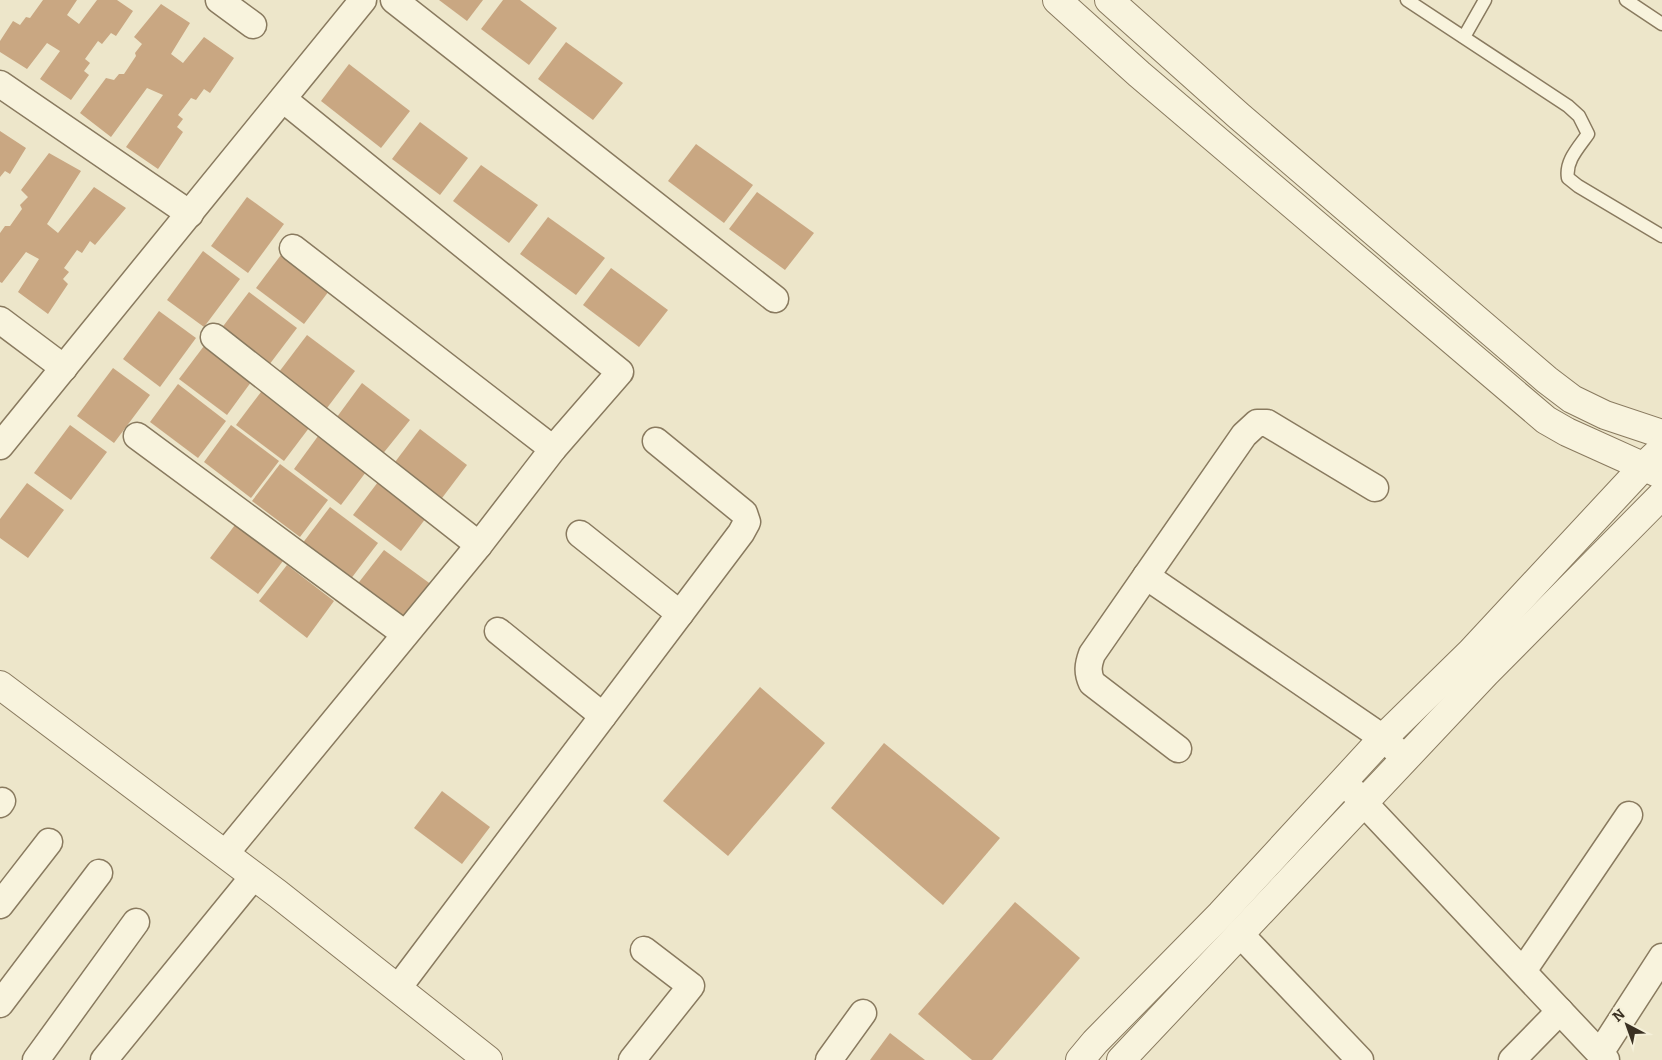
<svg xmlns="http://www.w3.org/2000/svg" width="1662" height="1060" viewBox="0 0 1662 1060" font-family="Bitter,serif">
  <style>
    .building { fill: #c9a782 }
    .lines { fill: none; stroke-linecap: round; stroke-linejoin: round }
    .service-casing { stroke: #897a5f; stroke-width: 15 }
    .minor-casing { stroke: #897a5f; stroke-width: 29 }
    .tertiary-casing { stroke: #897a5f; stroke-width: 30 }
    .service { stroke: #f8f3dd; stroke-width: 12 }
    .minor { stroke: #f8f3dd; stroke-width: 26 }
    .tertiary { stroke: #f8f3dd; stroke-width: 28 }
  </style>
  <rect width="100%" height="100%" fill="#ede6ca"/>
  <g class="building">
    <polygon points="43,0 77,0 67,15 79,24 97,0 117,0 133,11 116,36 111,33 102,44 98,41 85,59 90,63 84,71 89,75 71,100 40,79 60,51 47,43 27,69 0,52 0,41 13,21 20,25 26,17 30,18"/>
    <polygon points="439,0 483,0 467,21"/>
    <polygon points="503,0 520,0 557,28 529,65 481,29"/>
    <polygon points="161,4 190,23 171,54 183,63 204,37 234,58 210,93 204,89 196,100 191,98 178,115 183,119 177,127 183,132 158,169 126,147 163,95 147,88 111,137 80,113 106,78 114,80 119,74 124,74 136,56 135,53 142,44 134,37"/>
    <polygon points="566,42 623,83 593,120 538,79"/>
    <polygon points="349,64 410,111 381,148 321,101"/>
    <polygon points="420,122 468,158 440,195 392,159"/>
    <polygon points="0,131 26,148 10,174 5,171 0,177"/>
    <polygon points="696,144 753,185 724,223 668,181"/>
    <polygon points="49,153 81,171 47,224 58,233 94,187 126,208 95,245 90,241 82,253 77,250 64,268 69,272 63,279 68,284 48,314 18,292 39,259 26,252 2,283 0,282 0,233 5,226 10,226 22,209 20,205 28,197 21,190"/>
    <polygon points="481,165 538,205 509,243 453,201"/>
    <polygon points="757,192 814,233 785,270 729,229"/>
    <polygon points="247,197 284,224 248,273 211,246"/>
    <polygon points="548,217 605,258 576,295 520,254"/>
    <polygon points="203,251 240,279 204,327 167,300"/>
    <polygon points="284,251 332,287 304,324 256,288"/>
    <polygon points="611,268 668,310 639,347 583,305"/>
    <polygon points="249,292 297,328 269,365 221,329"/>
    <polygon points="159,311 196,338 160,387 123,359"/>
    <polygon points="307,335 355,371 327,408 279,372"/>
    <polygon points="207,342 254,378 227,415 179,379"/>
    <polygon points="113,368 150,395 114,443 77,416"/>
    <polygon points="362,383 410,420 381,456 334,421"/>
    <polygon points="178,384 226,421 198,458 150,422"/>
    <polygon points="264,388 312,424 284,461 236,425"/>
    <polygon points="70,425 107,452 71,500 34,473"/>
    <polygon points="231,425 279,461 251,498 204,462"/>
    <polygon points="420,429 467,465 439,502 392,466"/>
    <polygon points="321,432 369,468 341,505 294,469"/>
    <polygon points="280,464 328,500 300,537 252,501"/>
    <polygon points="381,478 429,514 401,551 353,515"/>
    <polygon points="27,483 64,510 28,558 0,538 0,519"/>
    <polygon points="330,507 378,543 350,580 302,544"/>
    <polygon points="238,521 286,557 258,594 210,558"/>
    <polygon points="384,550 432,585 404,622 356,586"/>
    <polygon points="287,565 334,601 307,638 259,601"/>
    <polygon points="760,687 825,743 728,856 663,801"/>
    <polygon points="884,743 1000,838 943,905 831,808"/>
    <polygon points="442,791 490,827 462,864 414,828"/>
    <polygon points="1015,902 1080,958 992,1060 972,1060 918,1014"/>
    <polygon points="890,1033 925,1060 870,1060"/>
  </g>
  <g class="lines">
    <defs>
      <g id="service">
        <path d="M1407,0L1568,106L1579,116L1588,134C1579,147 1565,161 1568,178L1578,186L1662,236"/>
        <polyline points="1626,0 1662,24"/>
        <polyline points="1464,37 1485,0"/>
      </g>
      <g id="minor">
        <polyline points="219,0 253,25"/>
        <polyline points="394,0 775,299"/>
        <polyline points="0,84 190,214"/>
        <polyline points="293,248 553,449"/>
        <polyline points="0,320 64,368"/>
        <polyline points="214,337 479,545"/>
        <polyline points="137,436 405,634"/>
        <polyline points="0,446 363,0"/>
        <polyline points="580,534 680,614"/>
        <polyline points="1146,576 1383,738 1405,758"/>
        <polyline points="498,631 603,716"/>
        <path d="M1178,749L1092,683C1087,672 1088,665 1092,654L1244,435L1257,423H1267L1375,488"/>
        <polyline points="1348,786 1606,1060"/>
        <polyline points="0,804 2,801"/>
        <polyline points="225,854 479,545 553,449 620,372 283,99"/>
        <polyline points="0,905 49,842"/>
        <polyline points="1240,934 1360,1060"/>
        <polyline points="1523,971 1629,815"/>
        <polyline points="398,988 741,533 747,522 744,513 656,441"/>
        <polyline points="0,1004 99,873"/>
        <polyline points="1600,1053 1662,957"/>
        <polyline points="36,1060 136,922"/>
        <polyline points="104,1060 254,876"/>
        <polyline points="632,1060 691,986 644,950"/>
        <polyline points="829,1060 863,1013"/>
        <polyline points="1512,1060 1560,1011"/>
      </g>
      <g id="tertiary">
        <polyline points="1057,0 1139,74 1546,420 1567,432 1660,474"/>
        <polyline points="1109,0 1239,116 1547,380 1572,399 1605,415 1662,434"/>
        <polyline points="0,685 278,894 488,1060"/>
        <polyline points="1080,1060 1095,1042 1221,914 1383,738 1471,652 1644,466 1662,449"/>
        <polyline points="1121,1060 1486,673 1662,495"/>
      </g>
    </defs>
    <use href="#service" class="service-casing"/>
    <use href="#minor" class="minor-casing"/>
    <use href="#tertiary" class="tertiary-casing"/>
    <use href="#service" class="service"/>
    <use href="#minor" class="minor"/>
    <use href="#tertiary" class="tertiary"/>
  </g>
  <g transform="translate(1627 1025) rotate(319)" stroke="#f5f0d9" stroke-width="4" paint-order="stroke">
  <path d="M0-4L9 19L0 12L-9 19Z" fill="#3a3022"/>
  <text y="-8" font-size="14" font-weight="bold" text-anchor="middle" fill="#3a3022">N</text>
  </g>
</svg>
